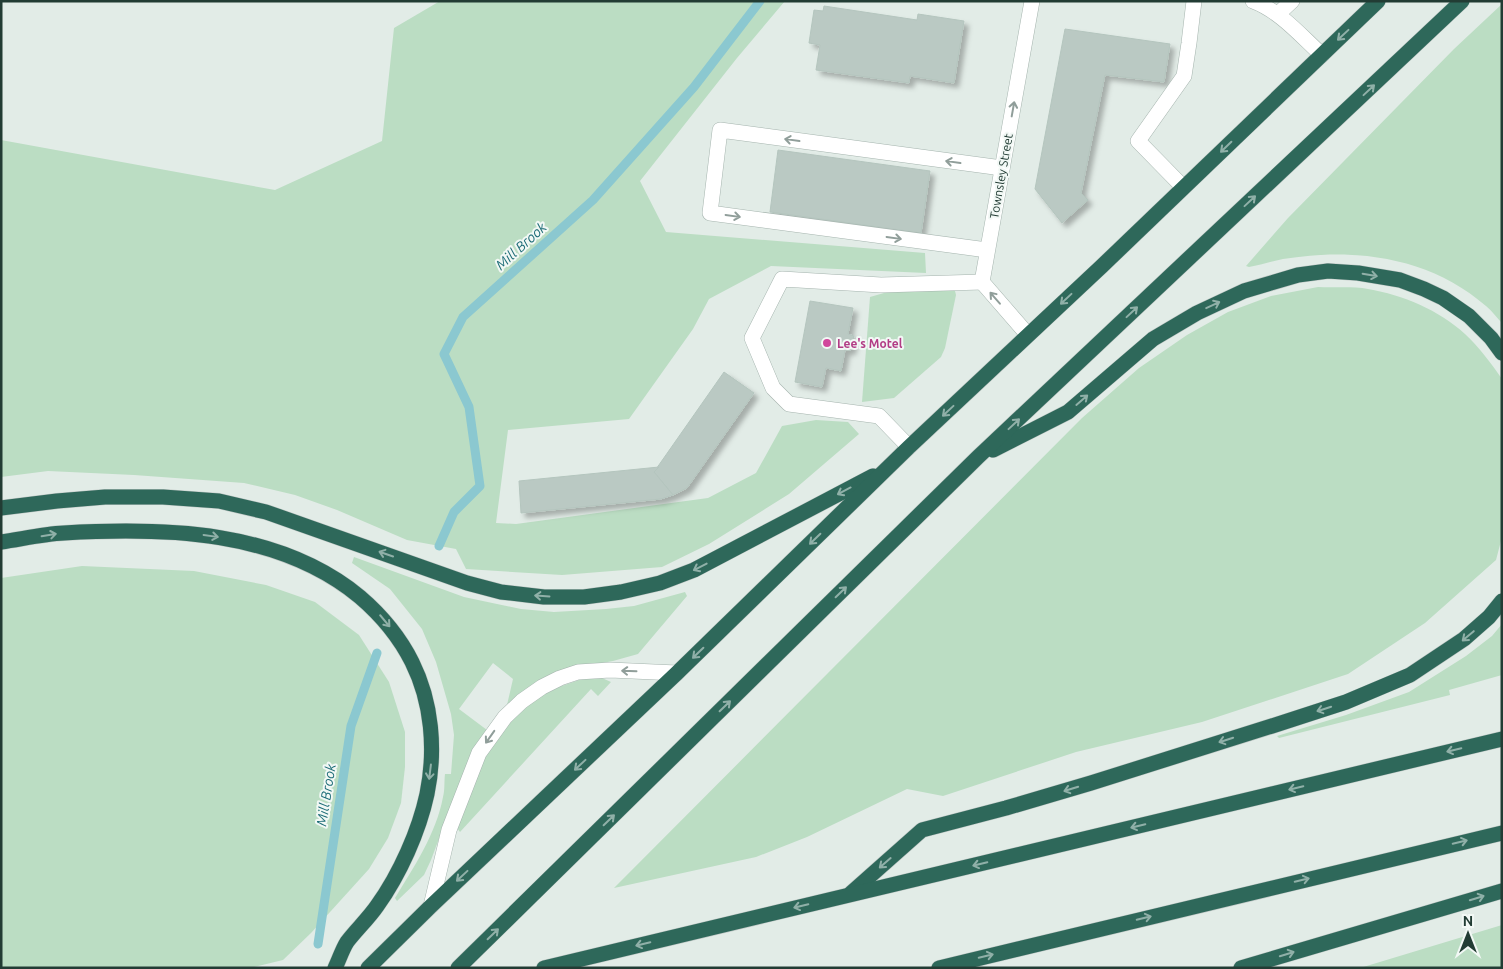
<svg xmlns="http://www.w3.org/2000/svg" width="1503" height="969" viewBox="0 0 1503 969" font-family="Ubuntu,sans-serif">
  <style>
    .green { fill: #bbddc3 }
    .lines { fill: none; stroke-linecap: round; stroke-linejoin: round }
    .stream { stroke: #8bc8d0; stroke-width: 9 }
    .building { fill: #bac9c3; stroke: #b4c5be; filter: url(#shadow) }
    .lane-casing { stroke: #a5b4ae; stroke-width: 16 }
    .street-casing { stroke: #a5b4ae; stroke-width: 16 }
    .highway-casing { stroke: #c1c8c6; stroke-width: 16 }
    .lane { stroke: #fff; stroke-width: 15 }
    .street { stroke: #fff; stroke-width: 15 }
    .highway { stroke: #2e685a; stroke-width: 15 }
    .oneway { stroke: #90b0a8 }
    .oneway2 { stroke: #909e9a }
    .hotel-dot { fill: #d1479c; stroke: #f2f8f5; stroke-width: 2 }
    .labels { text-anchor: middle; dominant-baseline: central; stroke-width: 4; stroke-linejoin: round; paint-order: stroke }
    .street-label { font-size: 12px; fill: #223c34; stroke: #f2f8f5 }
    .hotel-label { font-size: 12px; font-weight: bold; fill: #b23c85; stroke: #f2f8f5; text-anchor: start }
    .water-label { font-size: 14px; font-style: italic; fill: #1d6c77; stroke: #f2f8f5 }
  </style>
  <defs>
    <filter id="shadow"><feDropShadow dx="4.5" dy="4.5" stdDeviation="2.5" flood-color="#0004"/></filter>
  </defs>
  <rect width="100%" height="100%" fill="#e2ece7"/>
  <g class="green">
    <polygon points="440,1 785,1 737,58 640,181 666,232 925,253 926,273 771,266 709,299 693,329 629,419 508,430 496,523 516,524 708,498 756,473 782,426 816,420 848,422 859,434 789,494 709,544 662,567 562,575 466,569 456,549 407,540 337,510 295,495 244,483 134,475 48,471 1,477 1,140 275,190 382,141 394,28"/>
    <path d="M1502,4V323C1497,318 1492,311 1486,306C1430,257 1355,247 1283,259C1272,261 1261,265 1249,267L1246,266L1288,218L1454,49Z"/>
    <path d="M1318,287C1334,288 1353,286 1368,289C1403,295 1439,310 1465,334C1479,347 1491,363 1502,379V537L1496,560L1425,623L1348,674L1202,722L1076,752L943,796L907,789L807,837L756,857L614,888L1082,418L1139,368L1187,335L1228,312L1271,296Z"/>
    <polygon points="952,289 955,291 956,295 945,348 941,357 894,398 862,402 870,297 891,291"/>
    <path d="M354,557L464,597L521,609L554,612L606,609L634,606L685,592L687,596L638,654L613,661L564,670L534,684L507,705L513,679L493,663L459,709L487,730L465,769L431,860L424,875L397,901L395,898C414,867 436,834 443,797C445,790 444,782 445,774H451L454,735L451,714L436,662L422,629L390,589L352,563Z"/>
    <polygon points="82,566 194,571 266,585 315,602 359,635 389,682 405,732 405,767 401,803 388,838 369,869 311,933 283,960 250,968 1,968 1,578"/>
    <polygon points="1502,624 1502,675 1449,690 1450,695 1279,738 1277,736 1346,715 1409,692 1466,656 1492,636"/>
    <polygon points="602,678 611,682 598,696 591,689 460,832 457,828 484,757 510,723 533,701 556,688 582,679"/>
    <polygon points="1502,925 1502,968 1360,968"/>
  </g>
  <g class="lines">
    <g class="stream">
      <polyline points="439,546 454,512 480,486 469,407 444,354 463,317 593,200 694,87 760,1"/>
      <polyline points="318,944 351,726 377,653"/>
    </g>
  </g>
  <g class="building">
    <polygon points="824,6 917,20 918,14 964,21 954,83 910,76 909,83 816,70 820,45 809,43 814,10 823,11"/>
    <polygon points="1065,29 1170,44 1164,82 1105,75 1081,193 1088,200 1062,223 1035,189"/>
    <polygon points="778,150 930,171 921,233 770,212"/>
    <polygon points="810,301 853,308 848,334 854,336 851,350 845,350 841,371 826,368 822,387 795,382"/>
    <polygon points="724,372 754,393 687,488 673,495 654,472"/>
    <polygon points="659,467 654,472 673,495 661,499 521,513 519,481"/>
  </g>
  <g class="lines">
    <defs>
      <g id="lane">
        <polyline points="1278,14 1292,1"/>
        <polyline points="1183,187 1138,141 1184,76 1189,43 1194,1"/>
        <polyline points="987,250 710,213 720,130 1002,168"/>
        <polyline points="909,447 879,416 789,404 773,388 752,338 782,279 881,285 982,282"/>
        <polyline points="431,906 449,830 479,753 505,717 522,701 542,687 560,678 578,672 610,670 677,673"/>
      </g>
      <g id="street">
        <path d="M1253,1C1280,11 1301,36 1322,55"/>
        <polyline points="1028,335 982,282 1032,1"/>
      </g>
      <g id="highway">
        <polyline points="993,450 1068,412 1153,339 1197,313 1244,291 1298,275 1328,271 1358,273 1400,280 1424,289 1443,298 1469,316 1491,338 1502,353"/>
        <polyline points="1,508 57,501 105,497 163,497 219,501 266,512 467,583 501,592 544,597 584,597 621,592 660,583 694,570 873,476"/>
        <path d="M1,542C22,539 43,534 64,533C165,527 279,530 360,597C381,615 399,636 412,662C432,702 436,750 427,794C419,831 400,874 377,906C368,919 356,930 347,942C342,950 339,960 335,968"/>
        <polyline points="851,893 922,830 1006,808 1091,783 1272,726 1346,702 1410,675 1464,639 1489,617 1502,601"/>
        <polyline points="368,968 431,906 677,673 909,447 1102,266 1378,1"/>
        <polyline points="458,968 978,457 1462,1"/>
        <polyline points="544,968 1502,739"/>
        <polyline points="939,968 1502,833"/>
        <polyline points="1241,968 1502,891"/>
      </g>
    </defs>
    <use href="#lane" class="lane-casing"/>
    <use href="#street" class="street-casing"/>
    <use href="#highway" class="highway-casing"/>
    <use href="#lane" class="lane"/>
    <use href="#street" class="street"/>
    <use href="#highway" class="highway"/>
  </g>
  <defs><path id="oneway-shaft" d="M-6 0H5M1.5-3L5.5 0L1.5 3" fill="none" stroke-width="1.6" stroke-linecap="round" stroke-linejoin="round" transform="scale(1.25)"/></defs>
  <g class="oneway">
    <use href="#oneway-shaft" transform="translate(1343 35) rotate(137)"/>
    <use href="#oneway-shaft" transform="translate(1369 90) rotate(-43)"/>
    <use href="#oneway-shaft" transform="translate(1226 147) rotate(136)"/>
    <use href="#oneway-shaft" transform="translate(1250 201) rotate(-43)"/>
    <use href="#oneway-shaft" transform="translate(1370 275) rotate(10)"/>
    <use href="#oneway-shaft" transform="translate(1066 299) rotate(137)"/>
    <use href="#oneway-shaft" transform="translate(1213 305) rotate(-25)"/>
    <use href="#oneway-shaft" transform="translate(1132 312) rotate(-43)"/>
    <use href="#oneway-shaft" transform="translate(1082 400) rotate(-41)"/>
    <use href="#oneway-shaft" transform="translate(948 411) rotate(137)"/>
    <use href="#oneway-shaft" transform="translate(1014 424) rotate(-43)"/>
    <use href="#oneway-shaft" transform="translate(844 491) rotate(152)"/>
    <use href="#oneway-shaft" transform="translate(49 535) rotate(-9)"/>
    <use href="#oneway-shaft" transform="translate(211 536) rotate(8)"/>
    <use href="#oneway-shaft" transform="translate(815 539) rotate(136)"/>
    <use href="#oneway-shaft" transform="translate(386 554) rotate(-161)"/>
    <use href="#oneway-shaft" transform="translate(700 567) rotate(153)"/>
    <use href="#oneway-shaft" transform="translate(841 592) rotate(-44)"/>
    <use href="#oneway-shaft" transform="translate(542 596) rotate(-176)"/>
    <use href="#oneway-shaft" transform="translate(385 621) rotate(50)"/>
    <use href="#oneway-shaft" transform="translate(1468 636) rotate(140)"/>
    <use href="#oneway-shaft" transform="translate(698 653) rotate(136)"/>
    <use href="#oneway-shaft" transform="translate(725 706) rotate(-44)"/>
    <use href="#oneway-shaft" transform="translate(1324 709) rotate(162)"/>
    <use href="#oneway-shaft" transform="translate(1226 740) rotate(162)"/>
    <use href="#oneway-shaft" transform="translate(1454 750) rotate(167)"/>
    <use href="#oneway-shaft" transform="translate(580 765) rotate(137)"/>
    <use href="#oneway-shaft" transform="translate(430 772) rotate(97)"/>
    <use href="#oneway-shaft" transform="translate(1296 788) rotate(167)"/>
    <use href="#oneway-shaft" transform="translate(1071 789) rotate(163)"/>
    <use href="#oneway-shaft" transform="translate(609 820) rotate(-44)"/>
    <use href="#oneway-shaft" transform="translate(1138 826) rotate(167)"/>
    <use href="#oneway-shaft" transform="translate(1460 842) rotate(-13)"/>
    <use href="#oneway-shaft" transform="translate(885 863) rotate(139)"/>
    <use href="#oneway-shaft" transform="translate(980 864) rotate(167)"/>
    <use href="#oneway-shaft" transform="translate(462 876) rotate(137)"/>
    <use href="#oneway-shaft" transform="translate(1302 880) rotate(-14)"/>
    <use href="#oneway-shaft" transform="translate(1477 898) rotate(-17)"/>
    <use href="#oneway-shaft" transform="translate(801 906) rotate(167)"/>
    <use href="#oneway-shaft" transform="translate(1144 918) rotate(-14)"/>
    <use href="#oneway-shaft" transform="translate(493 934) rotate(-44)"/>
    <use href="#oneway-shaft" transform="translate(643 944) rotate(167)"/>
    <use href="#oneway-shaft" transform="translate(1287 954) rotate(-17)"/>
    <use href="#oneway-shaft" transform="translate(986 956) rotate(-14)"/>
  </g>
  <g class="oneway2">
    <use href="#oneway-shaft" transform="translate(1013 109) rotate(-80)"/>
    <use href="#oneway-shaft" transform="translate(792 140) rotate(-172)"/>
    <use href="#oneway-shaft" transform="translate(953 162) rotate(-172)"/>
    <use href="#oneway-shaft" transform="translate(733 216) rotate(8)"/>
    <use href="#oneway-shaft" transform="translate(894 238) rotate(8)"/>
    <use href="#oneway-shaft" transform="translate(995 298) rotate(-131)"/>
    <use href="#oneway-shaft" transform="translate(629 671) rotate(-178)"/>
    <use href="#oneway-shaft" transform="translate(490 737) rotate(125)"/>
  </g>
  <circle class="hotel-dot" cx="827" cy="343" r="5"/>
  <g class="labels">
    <g class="street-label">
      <text transform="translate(1001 176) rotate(-80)">Townsley Street</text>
    </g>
    <g class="hotel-label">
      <text x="837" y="343">Lee's Motel</text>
    </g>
    <g class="water-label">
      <text transform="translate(521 246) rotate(-42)">Mill Brook</text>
      <text transform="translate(326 795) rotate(-81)">Mill Brook</text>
    </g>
  </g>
  <rect width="1503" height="969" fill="none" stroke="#223c34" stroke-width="5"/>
  <g transform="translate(1468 934)" stroke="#f2f8f5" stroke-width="4" paint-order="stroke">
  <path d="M0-4L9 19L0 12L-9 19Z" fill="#223c34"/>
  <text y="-8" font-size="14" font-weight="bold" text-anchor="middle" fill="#223c34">N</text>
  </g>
</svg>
